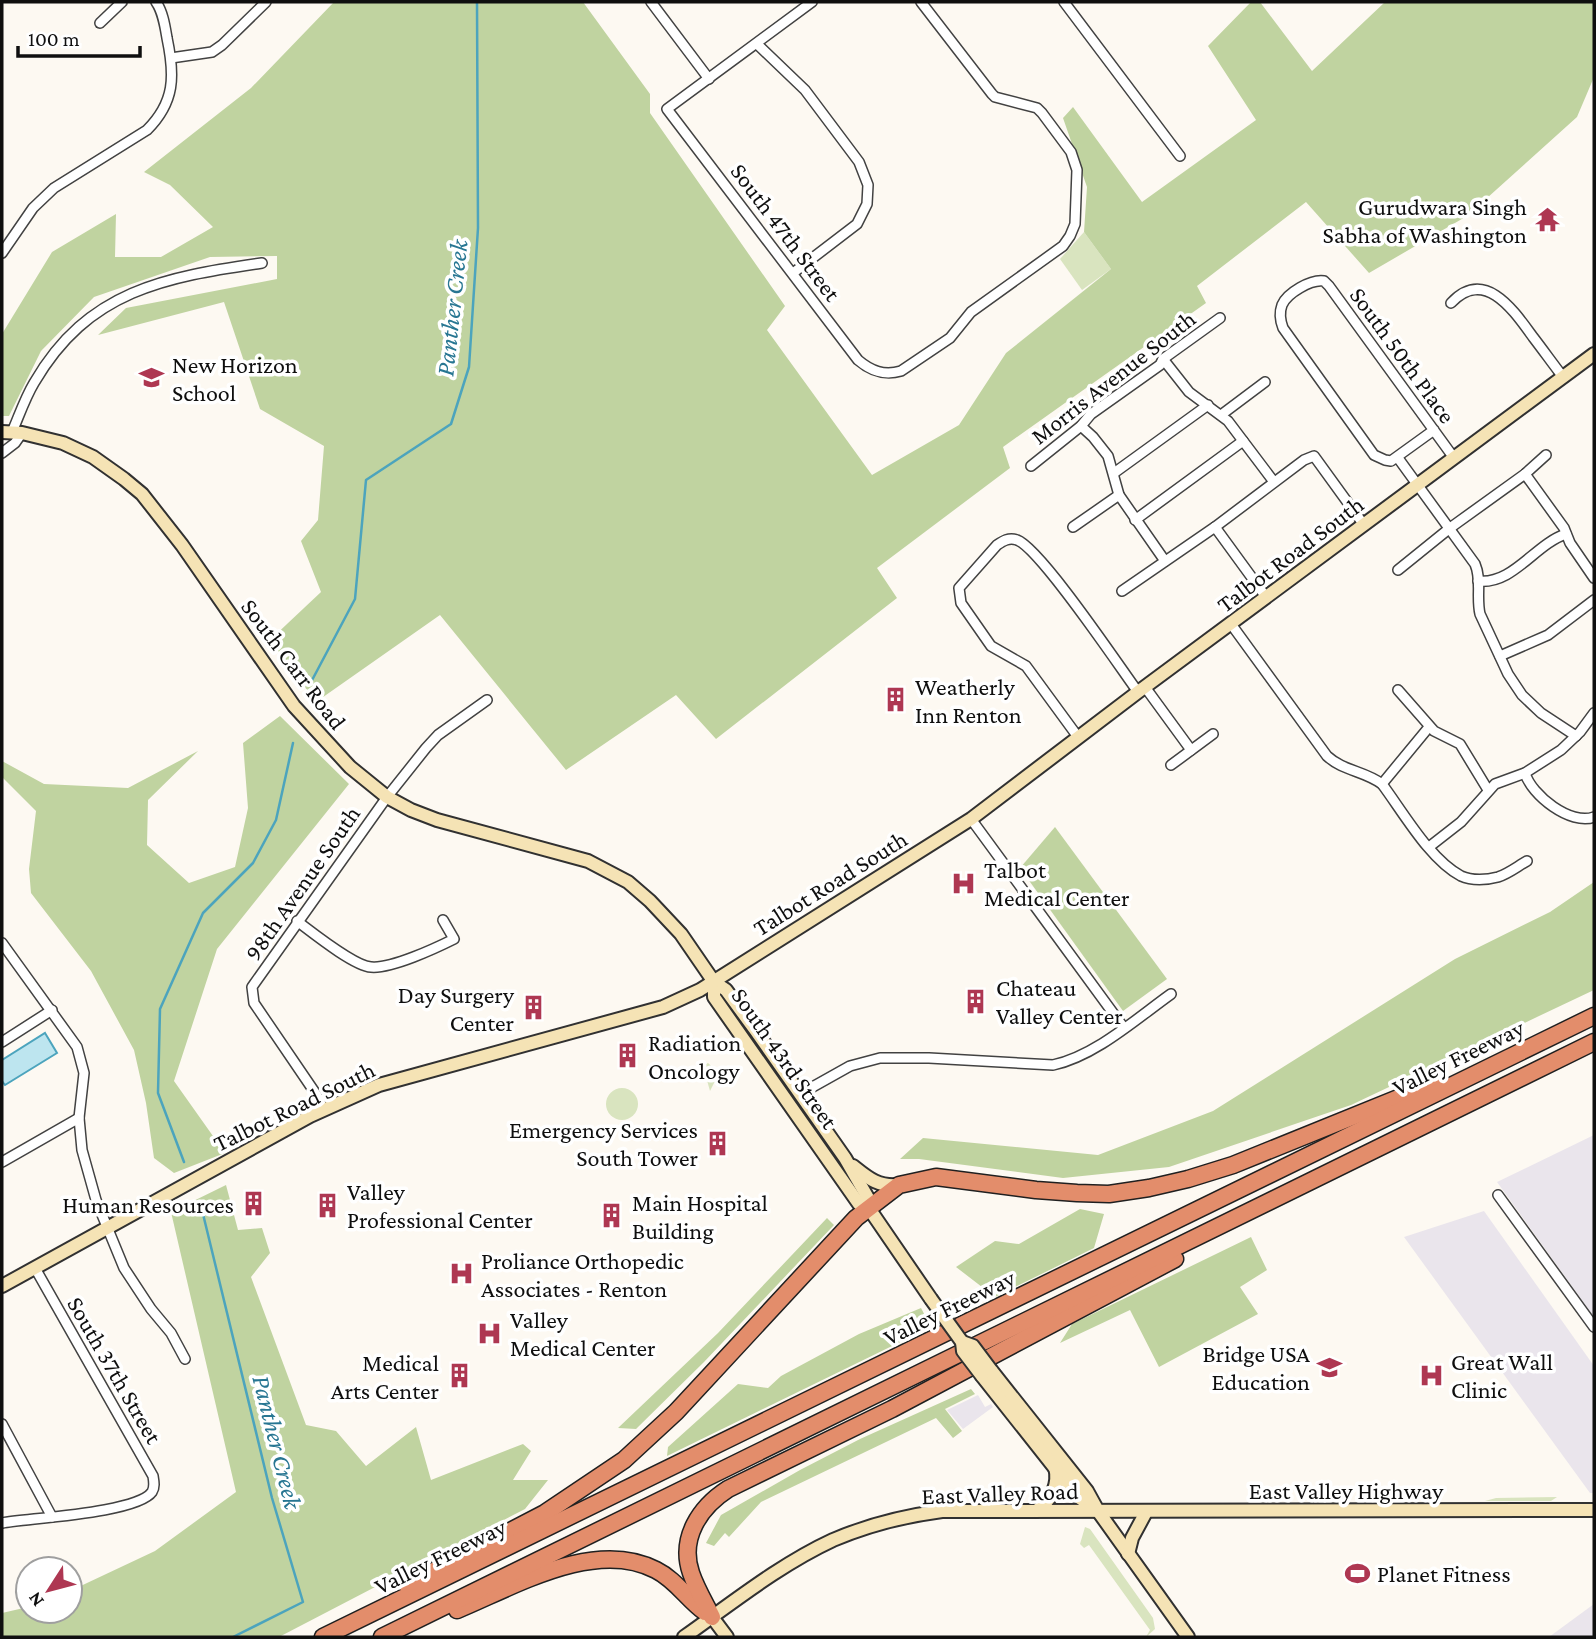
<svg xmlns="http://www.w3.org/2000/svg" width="1596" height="1639" viewBox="0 0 1596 1639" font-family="'Crimson Pro',serif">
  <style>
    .industrial { fill: #eae5ec }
    .green { fill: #d9e4bf }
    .forest { fill: #c0d3a0 }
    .water { fill: #bde5ef; stroke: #4ca4bd; stroke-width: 2 }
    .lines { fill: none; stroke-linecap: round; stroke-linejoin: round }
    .stream { stroke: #4ca4bd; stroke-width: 2.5 }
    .street-casing { stroke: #424242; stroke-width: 12 }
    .secondary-casing { stroke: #313131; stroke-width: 16 }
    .highway-casing { stroke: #202020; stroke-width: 19 }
    .street { stroke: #fff; stroke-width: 9 }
    .secondary { stroke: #f5e3b5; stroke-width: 12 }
    .highway { stroke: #e38d6b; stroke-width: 16 }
    .secondary-bridge-casing { stroke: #313131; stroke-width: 16; stroke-linecap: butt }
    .secondary-bridge { stroke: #f5e3b5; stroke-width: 12 }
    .labels { text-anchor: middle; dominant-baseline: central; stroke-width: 7; stroke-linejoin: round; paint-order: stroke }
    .poi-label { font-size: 24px; fill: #0f0f0f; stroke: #fff; text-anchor: start }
    .street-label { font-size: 24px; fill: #0f0f0f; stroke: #fff }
    .water-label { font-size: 26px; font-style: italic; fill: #277692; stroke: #fff }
  </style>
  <rect width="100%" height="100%" fill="#fdf9f2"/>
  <g class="industrial">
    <polygon points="1594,1135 1594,1317 1497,1182"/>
    <polygon points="1484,1211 1594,1366 1594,1493 1590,1493 1404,1237"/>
    <polygon points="978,1395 985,1407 991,1404 993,1407 963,1429 947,1410"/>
    <polygon points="1594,1604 1594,1637 1549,1637"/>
  </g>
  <g class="green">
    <polygon points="1084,232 1111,269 1082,290 1060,259"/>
    <polygon points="708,1063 728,1082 724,1080 714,1083 710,1091 703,1066"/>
    <circle cx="622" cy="1104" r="16"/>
    <polygon points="1557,1497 1551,1501 1485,1501 1496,1498"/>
    <polygon points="1085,1527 1090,1529 1153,1618 1155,1629 1146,1637 1150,1630 1089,1545 1084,1548 1080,1544"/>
  </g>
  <g class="forest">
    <polygon points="334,2 583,2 650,94 650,113 785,306 767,330 872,475 959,425 1006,353 1111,269 1084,232 1087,187 1063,118 1073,107 1142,202 1256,120 1208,46 1251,2 1260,2 1312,71 1385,2 1594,2 1594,77 1577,117 1467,216 1369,273 1306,202 1197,286 1206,303 1003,447 1010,468 877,568 897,598 716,739 676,695 566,770 440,615 316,702 270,640 321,592 301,541 318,520 324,446 260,409 224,302 98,335 126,308 277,279 277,256 210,257 94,297 41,351 9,416 2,416 2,334 52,252 116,214 115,257 161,257 213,227 170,185 144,172 251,88"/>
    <polygon points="280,716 349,784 217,949 174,1081 225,1153 174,1173 154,1158 146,1103 134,1050 91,971 31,893 29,869 36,811 2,777 2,761 44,784 128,788 198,751 148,800 147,845 189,883 235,867 248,808 243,743"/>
    <polygon points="1055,827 1167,979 1123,1011 1020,868"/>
    <polygon points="1594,882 1594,990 1351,1105 1169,1167 1063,1178 919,1159 900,1159 923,1138 1098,1155 1213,1111 1455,959 1550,912"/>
    <polygon points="226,1185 238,1230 262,1228 270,1253 251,1277 306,1425 336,1431 366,1466 416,1427 431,1480 523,1444 531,1451 513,1480 548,1480 525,1509 279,1637 2,1637 2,1613 28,1607 28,1611 70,1611 70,1591 155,1551 236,1492 171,1212"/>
    <polygon points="1080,1209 1104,1214 1094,1248 995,1297 956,1267 995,1241 1019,1244"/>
    <polygon points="827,1218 834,1225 704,1362 636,1429 618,1428 718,1333"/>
    <polygon points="1251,1237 1267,1270 1240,1287 1258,1314 1159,1367 1130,1310 1060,1343 1072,1324"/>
    <polygon points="921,1308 931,1327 667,1456 668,1447 738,1384 768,1388 781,1376 859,1334"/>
    <polygon points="971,1389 975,1394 945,1409 962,1431 953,1438 936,1418 761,1502 729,1537 725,1533 714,1546 706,1543 721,1515 800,1470 860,1439"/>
  </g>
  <polygon class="water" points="45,1033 57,1053 5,1085 2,1081 2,1060"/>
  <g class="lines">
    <g class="stream">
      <polyline points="310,684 355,599 366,480 451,424 469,367 478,228 477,2"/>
      <polyline points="184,1162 158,1093 160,1009 203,913 253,863 276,820 293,743"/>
      <polyline points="203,1214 272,1498 303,1602 233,1637"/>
    </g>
    <defs>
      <g id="street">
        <polyline points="651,2 709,79"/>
        <path d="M812,2L667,109L858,360C871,371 884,376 901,371L950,338L971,312L1063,246L1070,236L1075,224L1077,170L1071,152L1042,113L1037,108L995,97L992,94L921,2"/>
        <polyline points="1064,2 1180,156"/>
        <polyline points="100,23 122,2"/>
        <polyline points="757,44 805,90 859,162 868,185 867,204 857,224 793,273"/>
        <polyline points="171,58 212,52 222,45 266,2"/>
        <path d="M2,253L33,208L54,188L147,130C175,102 175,76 167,38C165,26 163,12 156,2"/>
        <path d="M1451,303C1485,267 1514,311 1533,337C1543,350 1553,364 1563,377"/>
        <polyline points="1163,359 1189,392 1228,421 1274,482"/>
        <polyline points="1221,415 1265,382"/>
        <polyline points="1081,426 1093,437 1108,456 1119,495 1165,561"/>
        <path d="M1434,430L1391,461L1385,460L1374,455L1283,328C1280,320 1279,313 1282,305C1287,293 1311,279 1324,281L1329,286L1454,458"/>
        <path d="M12,432C19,416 25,398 34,383C88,290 165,277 262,263"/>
        <polyline points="2,453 15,443 22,433"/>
        <path d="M1398,458L1475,564C1482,580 1476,597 1480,614L1508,674L1522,695L1541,713L1576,736"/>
        <polyline points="1031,466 1081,426 1091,414 1160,365 1163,359 1220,318"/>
        <polyline points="1114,473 1208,405"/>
        <polyline points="1525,474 1564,528 1570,543 1594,578"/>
        <polyline points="1135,520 1243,441"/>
        <polyline points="1073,527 1119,495"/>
        <polyline points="1215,527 1266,597"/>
        <polyline points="1398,570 1450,528 1525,474 1546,455"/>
        <path d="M1478,581C1513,585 1535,544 1566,534"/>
        <polyline points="1122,591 1215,527 1304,460 1314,456 1364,525"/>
        <path d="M1231,624L1327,756C1343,771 1365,771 1382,784C1403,812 1430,860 1461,876C1472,881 1487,880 1498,877C1508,874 1518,866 1527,861"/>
        <polyline points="1500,656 1548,635 1594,600"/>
        <polyline points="1145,687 1191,750"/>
        <polyline points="1398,690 1434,731 1460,744 1488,790"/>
        <path d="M1078,737L1026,666L991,646L961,603L959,588L997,545C1003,541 1009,537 1017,540C1040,548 1119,666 1138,692"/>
        <polyline points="1171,765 1213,734"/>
        <path d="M1525,773C1531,795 1571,826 1594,817"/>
        <polyline points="1382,784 1429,727"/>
        <polyline points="971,819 1124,1028"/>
        <polyline points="1429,847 1461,822 1495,784 1525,773 1561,750 1580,732 1594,713"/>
        <path d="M297,921C313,933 354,966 371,967C391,969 436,948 454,939L443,920"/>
        <polyline points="2,943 77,1047 84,1073 79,1118 82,1150 96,1200 124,1268 151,1309 171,1333 185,1359"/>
        <polyline points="2,1042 52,1010"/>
        <path d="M800,1094L850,1066L880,1058H929L1053,1065C1095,1056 1136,1019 1171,994"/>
        <polyline points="323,1109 318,1097 254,1003 252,987 387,797 426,748 438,735 487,700"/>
        <polyline points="2,1162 79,1118"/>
        <polyline points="1498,1195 1594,1327"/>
        <polyline points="2,1424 52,1517"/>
        <path d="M2,1523C30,1518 137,1513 152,1492C155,1487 154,1482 153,1476L35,1268"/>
      </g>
      <g id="secondary">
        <polyline points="2,432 22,433 63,443 93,457 124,479 142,494 182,545 294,706 350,767 387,797 411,810 437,820 588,861 628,882 650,901 681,934 714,982 726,990 756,1031 845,1158 868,1198 868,1207"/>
        <polyline points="714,982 714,997 859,1204 868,1207 931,1299"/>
        <path d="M853,1166C868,1178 878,1187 899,1185"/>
        <polyline points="2,1286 310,1116 379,1085 663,1007 700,990 971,819 1138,692 1594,354"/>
        <polyline points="991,1370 1087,1491 1098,1511 1188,1637"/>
        <polyline points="982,1376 1077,1496 1094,1508"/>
        <path d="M1036,1511C1051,1500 1060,1486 1055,1467"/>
        <polyline points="1128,1554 1132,1538 1146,1512"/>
        <polyline points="712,1617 727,1637"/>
        <path d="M684,1637C731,1604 779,1565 833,1540C868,1525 904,1516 942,1511L1594,1510"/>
      </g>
      <g id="highway">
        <polyline points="407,1585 545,1513 624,1460 676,1412 856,1218 899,1185 936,1177 1036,1190 1077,1193 1109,1194 1149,1188 1188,1179 1233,1165 1433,1084"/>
        <path d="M457,1610C515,1586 595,1538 656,1570C676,1580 687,1599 705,1612"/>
        <path d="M712,1617C705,1603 696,1588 691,1573C679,1538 700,1507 728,1489L892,1409L1175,1259"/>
        <polyline points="323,1637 1594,1016"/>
        <polyline points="382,1637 1594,1042"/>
      </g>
    </defs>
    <use href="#street" class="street-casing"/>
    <use href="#secondary" class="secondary-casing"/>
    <use href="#highway" class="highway-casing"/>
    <use href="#street" class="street"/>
    <use href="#secondary" class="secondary"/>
    <use href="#highway" class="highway"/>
    <defs>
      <g id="secondary-bridge">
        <polyline points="931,1299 962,1342 963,1351 982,1376"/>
        <polyline points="962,1342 973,1346 991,1370"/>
      </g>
    </defs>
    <use href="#secondary-bridge" class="secondary-bridge-casing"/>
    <use href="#secondary-bridge" class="secondary-bridge"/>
  </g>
  <defs>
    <symbol id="temple-bare" viewBox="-9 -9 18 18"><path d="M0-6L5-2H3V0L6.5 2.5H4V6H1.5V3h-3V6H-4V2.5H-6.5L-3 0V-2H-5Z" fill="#ae3752" stroke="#fff" stroke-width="2.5" paint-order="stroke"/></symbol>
    <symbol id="school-bare" viewBox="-9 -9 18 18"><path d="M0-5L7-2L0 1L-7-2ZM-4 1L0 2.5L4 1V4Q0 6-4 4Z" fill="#ae3752" stroke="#fff" stroke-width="2.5" paint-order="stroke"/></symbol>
    <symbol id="building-bare" viewBox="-9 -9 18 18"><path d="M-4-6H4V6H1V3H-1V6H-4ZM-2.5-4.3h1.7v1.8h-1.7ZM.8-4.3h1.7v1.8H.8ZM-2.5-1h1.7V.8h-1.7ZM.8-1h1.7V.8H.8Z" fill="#ae3752" stroke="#fff" stroke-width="2.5" paint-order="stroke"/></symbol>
    <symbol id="hospital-bare" viewBox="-9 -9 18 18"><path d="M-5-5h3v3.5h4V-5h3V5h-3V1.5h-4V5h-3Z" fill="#ae3752" stroke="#fff" stroke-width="2.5" paint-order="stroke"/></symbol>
    <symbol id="stadium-bare" viewBox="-9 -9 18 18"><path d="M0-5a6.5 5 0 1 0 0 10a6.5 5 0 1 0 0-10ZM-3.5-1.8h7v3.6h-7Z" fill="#ae3752" stroke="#fff" stroke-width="2.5" paint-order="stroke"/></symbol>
  </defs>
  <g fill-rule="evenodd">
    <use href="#temple-bare" x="1530" y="202" width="35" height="35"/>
    <use href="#school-bare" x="134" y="360" width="35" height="35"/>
    <use href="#building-bare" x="878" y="682" width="35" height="35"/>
    <use href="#hospital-bare" x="946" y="866" width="35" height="35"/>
    <use href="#building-bare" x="958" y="984" width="35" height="35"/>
    <use href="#building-bare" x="516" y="990" width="35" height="35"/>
    <use href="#building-bare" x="610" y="1038" width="35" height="35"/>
    <use href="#building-bare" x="700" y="1126" width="35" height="35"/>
    <use href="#building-bare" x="236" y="1186" width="35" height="35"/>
    <use href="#building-bare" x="310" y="1188" width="35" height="35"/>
    <use href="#building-bare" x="594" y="1198" width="35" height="35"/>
    <use href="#hospital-bare" x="444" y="1256" width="35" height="35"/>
    <use href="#hospital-bare" x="472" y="1316" width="35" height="35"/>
    <use href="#school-bare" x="1312" y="1350" width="35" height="35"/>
    <use href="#hospital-bare" x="1414" y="1358" width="35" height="35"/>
    <use href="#building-bare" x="442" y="1358" width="35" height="35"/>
    <use href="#stadium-bare" x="1340" y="1556" width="35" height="35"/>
  </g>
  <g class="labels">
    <g class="poi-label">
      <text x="1527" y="206" text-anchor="end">Gurudwara Singh<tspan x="1527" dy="28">Sabha of Washington</tspan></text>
      <text x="172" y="364">New Horizon<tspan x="172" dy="28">School</tspan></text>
      <text x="915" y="686">Weatherly<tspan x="915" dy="28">Inn Renton</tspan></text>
      <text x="984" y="869">Talbot<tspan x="984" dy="28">Medical Center</tspan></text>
      <text x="996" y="987">Chateau<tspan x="996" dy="28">Valley Center</tspan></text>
      <text x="514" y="994" text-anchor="end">Day Surgery<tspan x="514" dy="28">Center</tspan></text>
      <text x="648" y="1042">Radiation<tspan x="648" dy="28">Oncology</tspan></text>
      <text x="698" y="1129" text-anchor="end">Emergency Services<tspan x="698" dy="28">South Tower</tspan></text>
      <text x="347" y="1191">Valley<tspan x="347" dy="28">Professional Center</tspan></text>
      <text x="632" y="1202">Main Hospital<tspan x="632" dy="28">Building</tspan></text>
      <text x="234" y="1204" text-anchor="end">Human Resources</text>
      <text x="481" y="1260">Proliance Orthopedic<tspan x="481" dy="28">Associates - Renton</tspan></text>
      <text x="510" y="1319">Valley<tspan x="510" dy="28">Medical Center</tspan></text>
      <text x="1310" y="1353" text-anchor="end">Bridge USA<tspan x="1310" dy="28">Education</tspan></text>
      <text x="1451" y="1361">Great Wall<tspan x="1451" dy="28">Clinic</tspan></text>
      <text x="439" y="1362" text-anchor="end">Medical<tspan x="439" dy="28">Arts Center</tspan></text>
      <text x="1377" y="1573">Planet Fitness</text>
    </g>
    <g class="street-label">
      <text transform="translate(786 232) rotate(53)">South 47th Street</text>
      <text transform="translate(1403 355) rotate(54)">South 50th Place</text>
      <text transform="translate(1113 377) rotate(-38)">Morris Avenue South</text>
      <text transform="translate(1290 554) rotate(-37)">Talbot Road South</text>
      <text transform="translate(294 664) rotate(53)">South Carr Road</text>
      <text transform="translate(302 883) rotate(-55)">98th Avenue South</text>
      <text transform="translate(830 883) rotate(-32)">Talbot Road South</text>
      <text transform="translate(1458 1057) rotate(-26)">Valley Freeway</text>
      <text transform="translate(785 1058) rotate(55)">South 43rd Street</text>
      <text transform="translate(294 1106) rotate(-26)">Talbot Road South</text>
      <text transform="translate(949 1307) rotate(-26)">Valley Freeway</text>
      <text transform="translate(115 1370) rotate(60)">South 37th Street</text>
      <text x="1346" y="1490">East Valley Highway</text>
      <text transform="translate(1000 1493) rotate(-2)">East Valley Road</text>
      <text transform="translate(440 1556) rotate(-26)">Valley Freeway</text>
    </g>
    <g class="water-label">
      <text transform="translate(452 308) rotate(-84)">Panther Creek</text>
      <text transform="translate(277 1442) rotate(76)">Panther Creek</text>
    </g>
  </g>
  <rect width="1596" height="1639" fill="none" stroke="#0f0f0f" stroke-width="7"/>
  <g transform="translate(49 1590) rotate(234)"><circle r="33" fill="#ffffff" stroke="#9f9f9f" stroke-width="2"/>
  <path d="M0-5L12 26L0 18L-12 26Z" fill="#ae3752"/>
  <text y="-10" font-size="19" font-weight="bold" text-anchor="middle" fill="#0f0f0f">N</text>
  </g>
  <path d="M18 46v10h122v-10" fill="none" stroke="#0f0f0f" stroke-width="3.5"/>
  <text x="28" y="46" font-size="21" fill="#0f0f0f" stroke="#ffffff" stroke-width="5" paint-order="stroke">100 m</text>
</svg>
